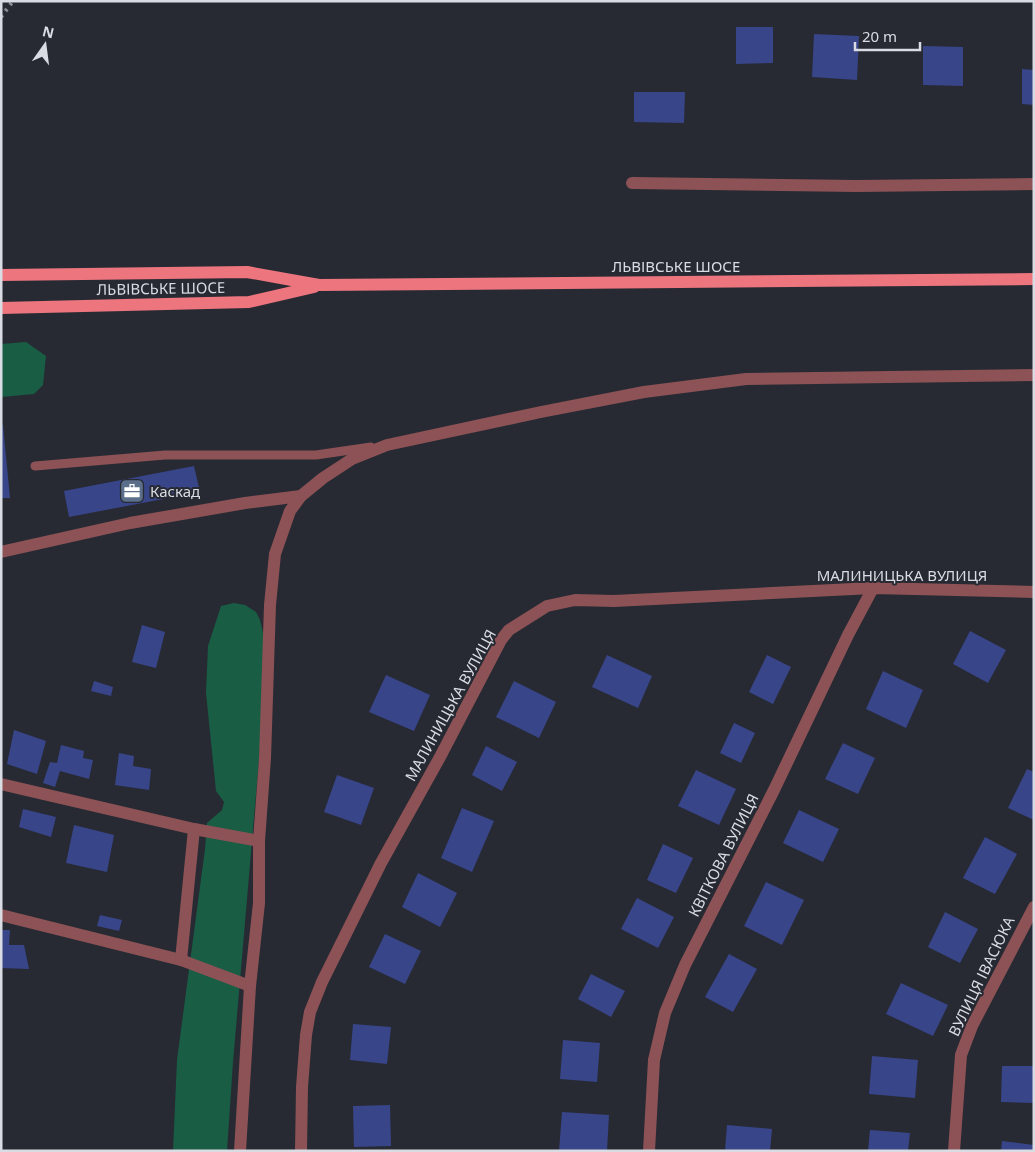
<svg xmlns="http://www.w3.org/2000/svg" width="1035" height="1152" viewBox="0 0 1035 1152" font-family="'Noto Sans',sans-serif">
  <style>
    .green { fill: #185d44 }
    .building { fill: #384589 }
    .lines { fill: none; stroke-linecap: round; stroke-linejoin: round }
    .service { stroke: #8c5255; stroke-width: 9 }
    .minor { stroke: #8c5255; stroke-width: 12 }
    .tertiary { stroke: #8c5255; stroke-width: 12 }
    .primary { stroke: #ec757e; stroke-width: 12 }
    .rail { stroke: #8b8e96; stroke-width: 4; stroke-dasharray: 2.5 5; stroke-linecap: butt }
    .labels { text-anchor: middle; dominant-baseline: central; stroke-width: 4; stroke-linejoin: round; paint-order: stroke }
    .street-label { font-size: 15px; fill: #dadce3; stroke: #272a33 }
    .poi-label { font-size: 15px; fill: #dadce3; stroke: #272a33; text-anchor: start }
  </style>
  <rect width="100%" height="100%" fill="#272a33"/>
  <g class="green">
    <polygon points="26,342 46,356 43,385 34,394 1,397 1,344"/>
    <polygon points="234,603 245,605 256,612 260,620 265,641 260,748 233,1062 227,1151 173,1151 177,1060 205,849 207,823 222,810 224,802 216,791 206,693 208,646 221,606"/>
  </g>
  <g class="building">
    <polygon points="736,27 773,27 773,63 736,64"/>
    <polygon points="814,34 859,36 857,80 812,77"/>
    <polygon points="923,46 963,47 963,86 923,85"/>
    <polygon points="1022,69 1034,70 1034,105 1022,104"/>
    <polygon points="634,92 685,92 684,123 634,122"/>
    <polygon points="1,425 3,425 10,498 1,498"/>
    <polygon points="194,466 200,492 69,517 64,491"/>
    <polygon points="142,625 165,632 156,668 132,662"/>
    <polygon points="970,631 1006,650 988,683 953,664"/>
    <polygon points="607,655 652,676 638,708 592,687"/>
    <polygon points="767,655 791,667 773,704 749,692"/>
    <polygon points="883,671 923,690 906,728 866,709"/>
    <polygon points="386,675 430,695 414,731 369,712"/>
    <polygon points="94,681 113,687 111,696 91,691"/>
    <polygon points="514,681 556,702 539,738 496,717"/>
    <polygon points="734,723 755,733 741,763 720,753"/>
    <polygon points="14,730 46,741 37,774 7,764"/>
    <polygon points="843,743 875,758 858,794 825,779"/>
    <polygon points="61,745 84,751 83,758 93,760 89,779 60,771 55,787 43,783 50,762 57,763"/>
    <polygon points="486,746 517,762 502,791 472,775"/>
    <polygon points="119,753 134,756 133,766 151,769 149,790 115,785"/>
    <polygon points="1027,769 1034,772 1034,820 1008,808"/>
    <polygon points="696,770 736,789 719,825 678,806"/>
    <polygon points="337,775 374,788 361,825 324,812"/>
    <polygon points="462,808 494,821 472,872 441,858"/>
    <polygon points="23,809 56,817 51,837 19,827"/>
    <polygon points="799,810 839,829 823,862 783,843"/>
    <polygon points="74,825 114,835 107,872 66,863"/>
    <polygon points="985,837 1017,854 995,894 963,878"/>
    <polygon points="663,844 693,858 676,893 647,880"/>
    <polygon points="418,873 457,893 440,927 402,907"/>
    <polygon points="766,882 804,900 782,945 744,926"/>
    <polygon points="637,898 674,917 658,948 621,929"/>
    <polygon points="945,912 978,929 960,963 928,947"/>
    <polygon points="100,915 122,920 119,931 97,926"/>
    <polygon points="1,930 10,930 9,945 24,945 29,969 1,968"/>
    <polygon points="385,934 421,951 405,984 369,967"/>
    <polygon points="729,954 757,969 733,1012 705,997"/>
    <polygon points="591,974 625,991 611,1017 578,999"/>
    <polygon points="901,983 948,1005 933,1036 886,1014"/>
    <polygon points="353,1024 391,1027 387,1064 350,1060"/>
    <polygon points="563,1040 600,1043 597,1082 560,1079"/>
    <polygon points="872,1056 918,1060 915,1098 869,1094"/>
    <polygon points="1002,1066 1034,1066 1034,1103 1001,1102"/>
    <polygon points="390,1105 391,1146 354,1147 353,1106"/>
    <polygon points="562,1112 609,1115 607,1151 559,1151"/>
    <polygon points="727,1125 772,1129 770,1151 725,1151"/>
    <polygon points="870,1130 910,1133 908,1151 868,1151"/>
    <polygon points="1002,1141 1034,1145 1034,1151 1001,1151"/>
  </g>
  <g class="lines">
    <polyline class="service" points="35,466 165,455 316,455 371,447"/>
    <g class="minor">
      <polyline points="632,183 856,186 1034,184"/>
      <polyline points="1,552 130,523 245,503 301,496"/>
      <polyline points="1,784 194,829 259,841"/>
      <polyline points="1,915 181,960 250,986"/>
      <polyline points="181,960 194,829"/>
      <polyline points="301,1151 302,1087 306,1035 310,1012 322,982 381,863 440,757 501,640 509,630 547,606 575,600 614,601 873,588 1034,592"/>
      <polyline points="649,1151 654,1060 665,1013 685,965 774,790 848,635 873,588"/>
      <polyline points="954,1151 961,1055 972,1026 1034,907"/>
    </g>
    <polyline class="tertiary" points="240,1151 250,986 259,903 259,841 265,758 270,605 275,554 290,511 301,496 323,478 352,459 387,445 541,412 644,392 746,379 1034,375"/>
    <g class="primary">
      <polyline points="1,275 247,272 319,285 1034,279"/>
      <polyline points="1,308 249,302 314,287"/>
    </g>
    <polyline class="rail" points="1,17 13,1"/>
  </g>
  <defs>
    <symbol id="office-square" viewBox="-11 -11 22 22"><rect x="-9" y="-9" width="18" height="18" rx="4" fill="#5c6f8a" stroke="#272a33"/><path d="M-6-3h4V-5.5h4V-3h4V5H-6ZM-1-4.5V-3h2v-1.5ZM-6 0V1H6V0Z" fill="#fff"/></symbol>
  </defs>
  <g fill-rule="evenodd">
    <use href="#office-square" x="118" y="477" width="28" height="28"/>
  </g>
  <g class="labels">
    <g class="street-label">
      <text x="676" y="266">ЛЬВІВСЬКЕ ШОСЕ</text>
      <text transform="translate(161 288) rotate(-1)">ЛЬВІВСЬКЕ ШОСЕ</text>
      <text x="902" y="575">МАЛИНИЦЬКА ВУЛИЦЯ</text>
      <text transform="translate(450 705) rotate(-61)">МАЛИНИЦЬКА ВУЛИЦЯ</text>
      <text transform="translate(723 855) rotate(-63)">КВІТКОВА ВУЛИЦЯ</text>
      <text transform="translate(981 976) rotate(-64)">ВУЛИЦЯ ІВАСЮКА</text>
    </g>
    <g class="poi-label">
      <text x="150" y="491">Каскад</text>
    </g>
  </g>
  <rect width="1035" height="1152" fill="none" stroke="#dadce3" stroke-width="5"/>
  <g transform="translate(45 45) rotate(14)" stroke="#272a33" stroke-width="4" paint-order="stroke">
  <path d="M0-4L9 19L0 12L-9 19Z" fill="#dadce3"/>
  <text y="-8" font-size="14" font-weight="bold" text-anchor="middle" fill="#dadce3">N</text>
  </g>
  <path d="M855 42v8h65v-8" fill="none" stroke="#dadce3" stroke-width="2.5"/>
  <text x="862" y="42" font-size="15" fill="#dadce3" stroke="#272a33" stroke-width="4" paint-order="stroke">20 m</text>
</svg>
